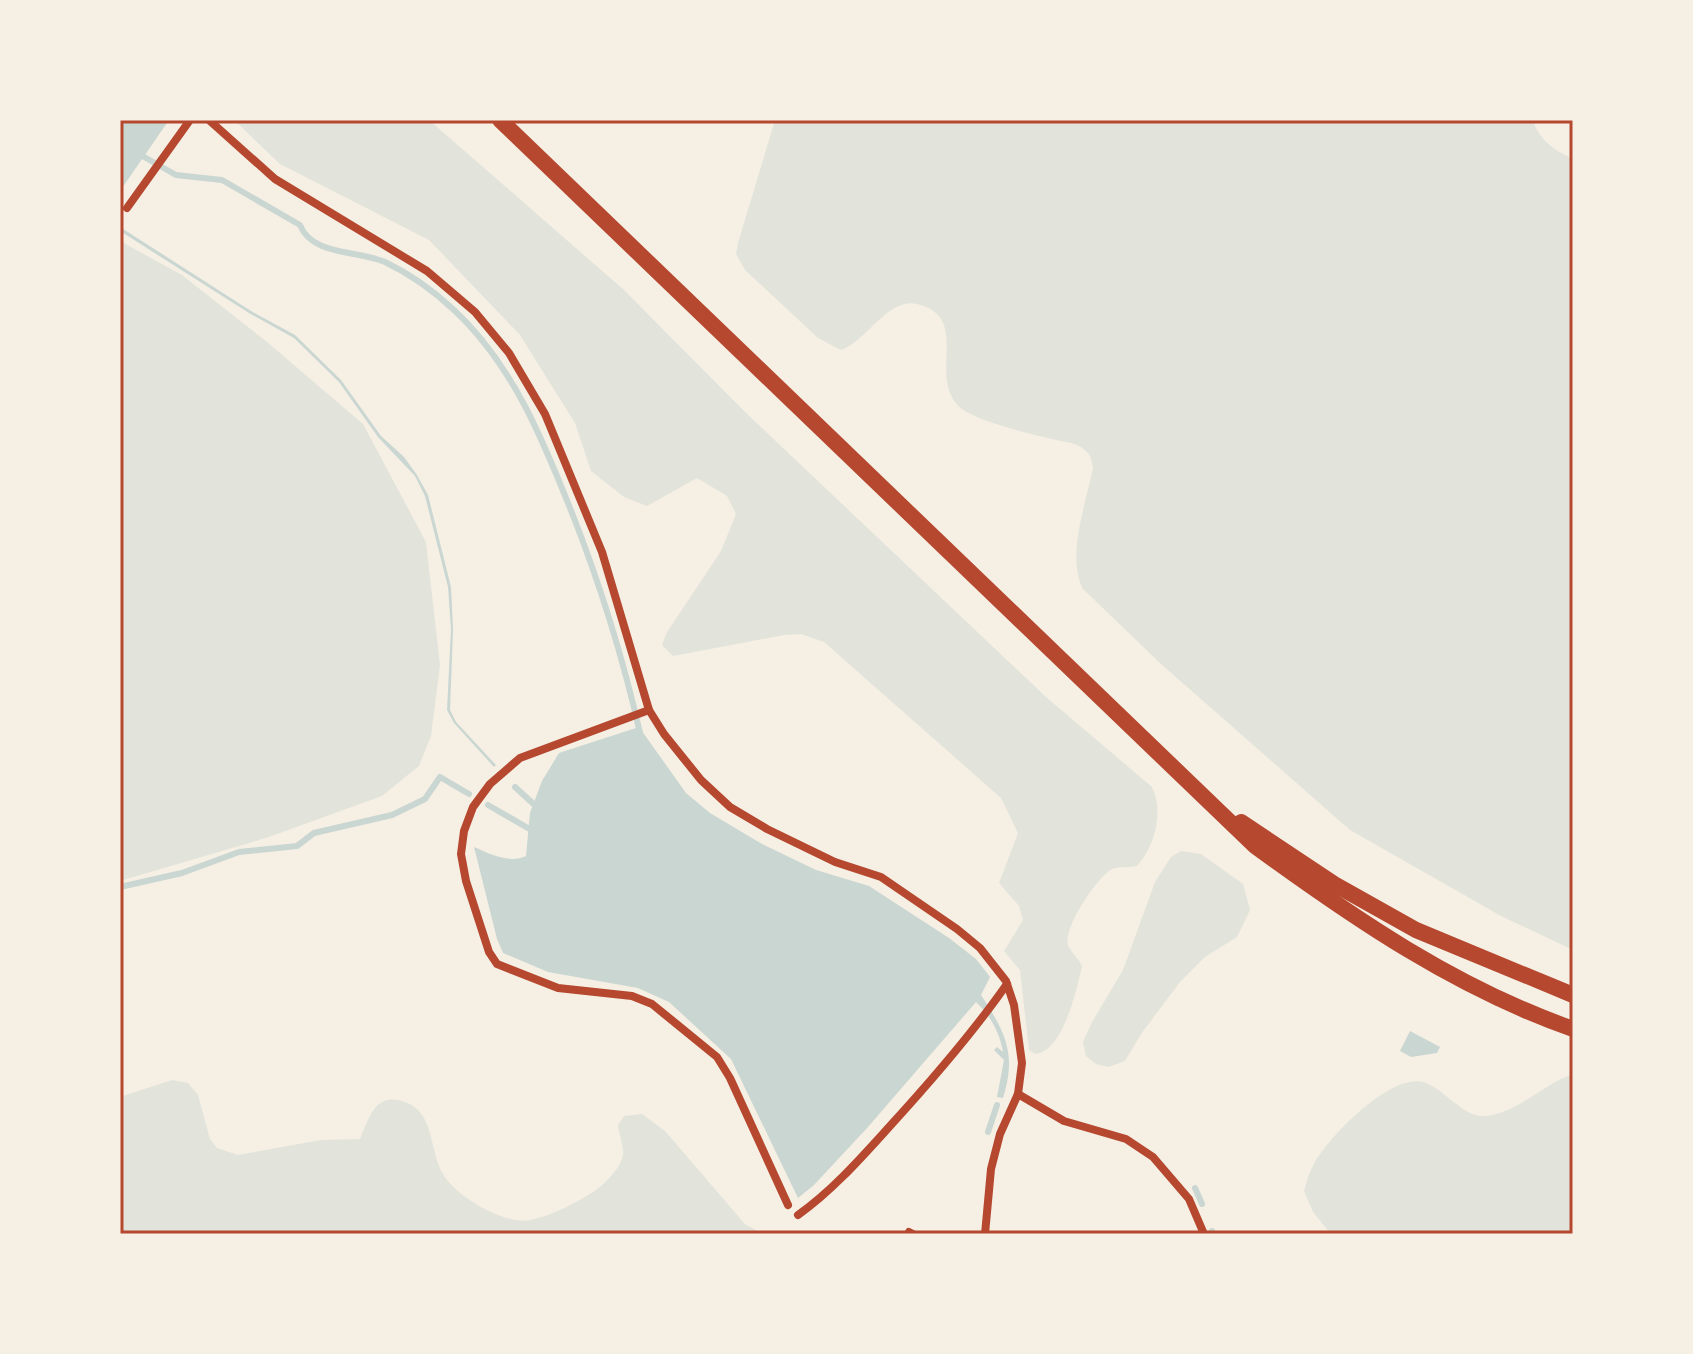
<svg xmlns="http://www.w3.org/2000/svg" width="1693" height="1354" viewBox="0 0 1693 1354" font-family="'Work Sans',sans-serif">
  <style>
    .green { fill: #e2e4dc }
    .water { fill: #c9d6d2 }
    .lines { fill: none; stroke-linecap: round; stroke-linejoin: round }
    .stream { stroke: #c9d6d2; stroke-width: 6 }
    .minor { stroke: #b5482f; stroke-width: 8 }
    .trunk { stroke: #b5482f; stroke-width: 16 }
    .neatline { fill: none; stroke: #b5482f; stroke-width: 3 }
  </style>
  <rect width="100%" height="100%" fill="#f6efe4"/>
  <g class="green">
    <path d="M234,120H429L624,290L744,411L1046,697L1152,787C1164,812 1155,846 1137,866C1129,868 1120,866 1112,869C1097,877 1063,928 1068,945C1071,953 1079,958 1082,966C1077,989 1063,1052 1035,1054L1029,1050L1020,970L1004,951L1023,920L1019,906L999,883L1018,833L1001,798L824,642L801,634L784,635L673,656L662,645L667,632L721,551L736,514L727,496L697,478L647,506L624,497L591,471L575,423L520,335L429,240L280,164Z"/>
    <path d="M775,120H1533C1538,138 1552,149 1569,157L1573,156V950L1501,916L1350,830L1161,664L1083,589C1066,557 1086,503 1093,468C1092,462 1091,455 1086,451C1077,442 1064,442 1052,439C1030,434 982,422 965,411C922,382 975,318 917,304C888,297 866,342 841,350L818,338L745,270L736,254L738,243Z"/>
    <polygon points="120,241 182,275 267,342 363,424 426,542 440,665 431,736 419,766 382,796 266,838 120,881"/>
    <polygon points="1181,851 1201,854 1243,884 1250,910 1237,937 1205,957 1180,982 1141,1034 1125,1061 1108,1067 1096,1064 1086,1056 1083,1042 1091,1024 1123,970 1155,882 1171,857"/>
    <path d="M1573,1074V1234H1334L1330,1233L1313,1212L1304,1191C1307,1181 1310,1170 1315,1162C1330,1136 1393,1070 1426,1083C1445,1090 1463,1117 1484,1116C1517,1114 1543,1084 1573,1074Z"/>
    <path d="M172,1080L188,1083L198,1095L210,1139L217,1148L238,1155L321,1140L360,1139C369,1118 375,1091 405,1102C435,1112 429,1151 443,1174C455,1196 506,1226 531,1220C553,1215 574,1204 593,1192C603,1186 621,1168 623,1155C624,1147 619,1134 618,1125L624,1116L642,1114L665,1131L745,1224L763,1234H120V1097Z"/>
  </g>
  <g class="water">
    <polygon points="120,120 169,120 120,191"/>
    <polygon points="120,227 251,311 295,335 341,380 381,436 404,457 417,475 428,495 451,587 453,630 450,710 456,722 496,765 494,767 454,723 447,710 451,629 448,587 425,496 415,476 378,437 339,382 294,338 249,313 120,231"/>
    <path d="M639,727L686,793L710,813L762,844L816,870L869,886L949,938L976,959L990,977L981,995C1005,1032 1017,1053 1003,1098L997,1097L1004,1060L994,1050L997,1047L1003,1052C1000,1033 990,1015 976,1002L868,1127L814,1185L798,1198L731,1059L669,1002L638,988L548,972L503,953L497,939L474,847C490,854 510,864 526,856L530,813L542,781L559,753Z"/>
    <polygon points="1410,1031 1440,1047 1437,1053 1411,1057 1400,1051"/>
  </g>
  <g class="lines">
    <g class="stream">
      <path d="M139,154L176,175L222,180L300,225C312,256 358,250 385,262C410,274 434,291 454,310C513,365 543,440 572,513C600,584 623,658 640,733"/>
      <polyline points="515,787 539,809"/>
      <polyline points="488,805 533,831"/>
      <polyline points="120,887 182,873 239,852 297,846 314,833 392,815 425,799 440,777 469,794"/>
      <polyline points="988,1132 997,1105"/>
      <polyline points="1195,1188 1202,1204"/>
      <polyline points="1212,1231 1213,1234"/>
    </g>
    <g class="minor">
      <polyline points="209,120 275,179 427,271 475,312 509,353 545,414 602,552 649,710 664,734 701,780 730,807 767,829 835,862 881,877 957,929 980,948 1006,981 1014,1005 1022,1063 1018,1094 1000,1134 991,1169 985,1234"/>
      <polyline points="127,208 190,120"/>
      <polyline points="649,710 520,758 490,784 473,807 464,831 461,854 466,881 489,952 497,964 558,988 632,996 652,1004 717,1057 730,1078 788,1205"/>
      <polyline points="1018,1094 1064,1121 1126,1139 1153,1157 1189,1199 1204,1234"/>
      <path d="M798,1215C833,1190 861,1158 890,1126C932,1080 972,1034 1007,984"/>
      <polyline points="909,1232 913,1234"/>
    </g>
    <g class="trunk">
      <path d="M500,120L1255,846C1355,919 1456,988 1573,1029"/>
      <polyline points="1241,822 1334,884 1416,930 1573,995"/>
    </g>
  </g>
  <rect width="1693" height="1354" fill="none" stroke="#f6efe4" stroke-width="244"/>
  <rect x="122" y="122" width="1449" height="1110" class="neatline"/>
</svg>
